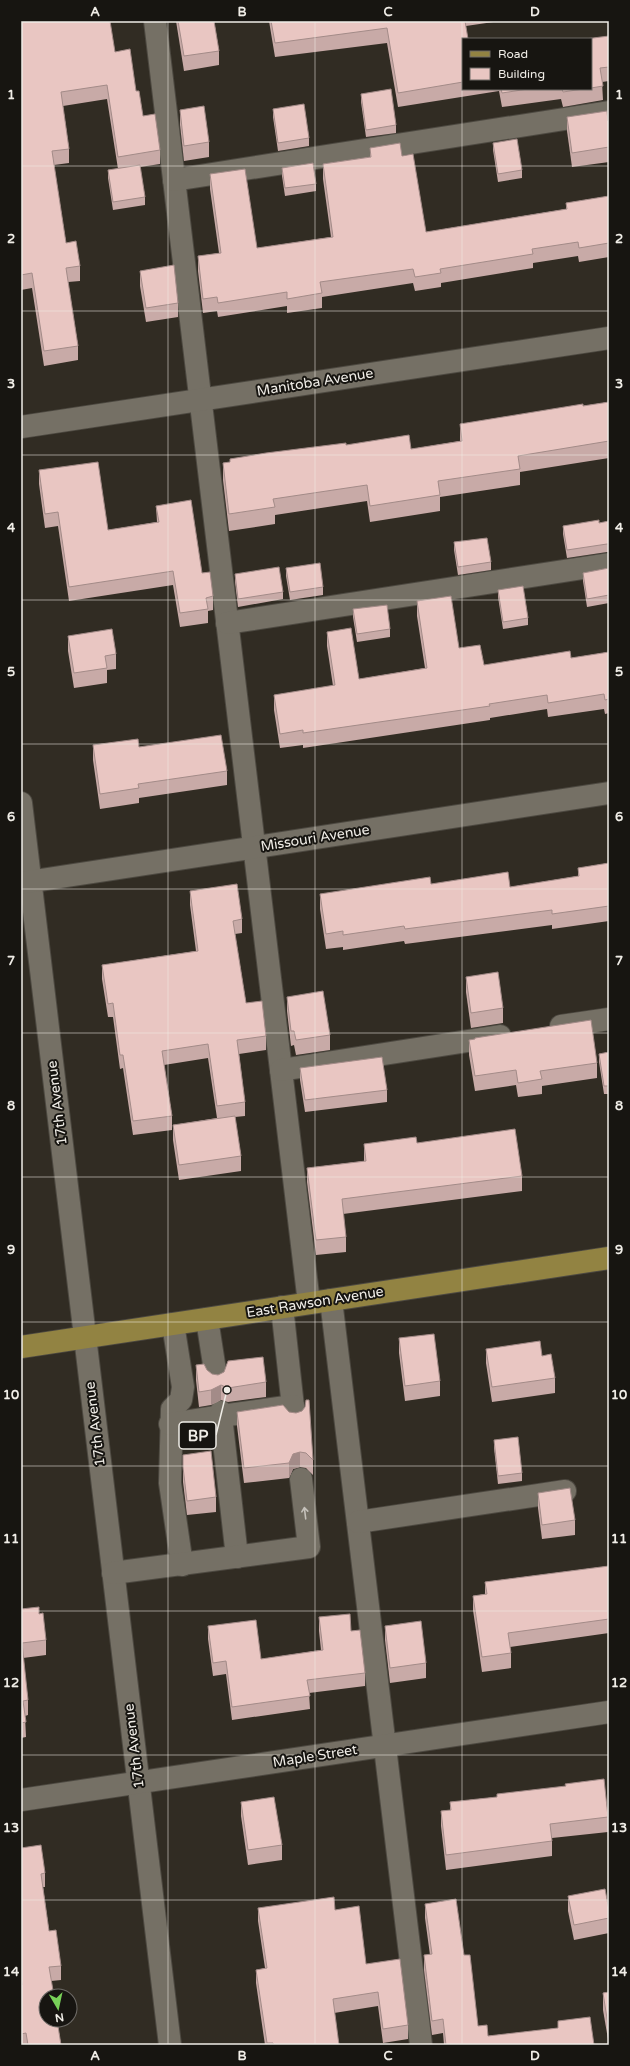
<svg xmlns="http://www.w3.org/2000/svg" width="630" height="2066" viewBox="0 0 630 2066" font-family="'Varela Round',sans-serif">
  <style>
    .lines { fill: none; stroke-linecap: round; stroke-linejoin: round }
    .minor-casing { stroke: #4d4941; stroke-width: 24 }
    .major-casing { stroke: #4d4941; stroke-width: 24 }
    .minor { stroke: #757065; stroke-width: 22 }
    .major { stroke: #928342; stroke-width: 22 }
    .wall { fill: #c8aaa7 }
    .shaded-wall { fill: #a38b88 }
    .building { fill: #e9c6c2; stroke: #a38b88 }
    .oneway { stroke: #c5c1ba }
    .grid { fill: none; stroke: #f0ede7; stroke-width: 1; stroke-opacity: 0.55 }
    .labels { text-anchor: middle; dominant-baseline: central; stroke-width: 4; stroke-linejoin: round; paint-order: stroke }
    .street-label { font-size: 14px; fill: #f0ede7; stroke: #171511 }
    .leader { fill: none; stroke: #f0ede7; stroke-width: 1.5 }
    .callout-dot { fill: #f0ede7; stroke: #171511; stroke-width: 1.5 }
    .callout { fill: #171511; stroke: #f0ede7; stroke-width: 1.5 }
    .callout-label { font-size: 15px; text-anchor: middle; font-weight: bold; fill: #f0ede7 }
    .neatline { fill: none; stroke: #f0ede7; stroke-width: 1.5 }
    .grid-label { font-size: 13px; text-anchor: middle; font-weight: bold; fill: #f0ede7 }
  </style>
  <rect width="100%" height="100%" fill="#312c23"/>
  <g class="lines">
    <defs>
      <g id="minor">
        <polyline points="155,21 309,1303"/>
        <polyline points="174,180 609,112"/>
        <polyline points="21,427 609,338"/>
        <polyline points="227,623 609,564"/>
        <polyline points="21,803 170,2045"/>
        <polyline points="21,883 609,793"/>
        <polyline points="561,1026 609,1019"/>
        <polyline points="281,1070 500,1036"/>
        <polyline points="331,1300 421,2045"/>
        <polyline points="282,1307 294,1416"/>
        <polyline points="207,1319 216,1377"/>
        <polyline points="173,1324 183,1387 181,1400 172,1409 170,1483 182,1565"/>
        <polyline points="170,1424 221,1416 221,1412"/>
        <polyline points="358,1522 565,1491"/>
        <polyline points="237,1557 221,1416 293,1406"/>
        <polyline points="113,1573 309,1547 301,1479"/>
        <polyline points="21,1800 609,1712"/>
      </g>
      <polyline id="major" points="21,1347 609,1258"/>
    </defs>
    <use href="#minor" class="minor-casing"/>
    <use href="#major" class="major-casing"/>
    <use href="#minor" class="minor"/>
    <use href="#major" class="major"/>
  </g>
  <g class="wall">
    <polygon points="21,21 115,52 136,91 143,116 160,150 160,164 140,167 145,197 145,205 113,210 108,178 108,170 118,169 107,99 63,106 69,149 69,163 54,165 66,243 80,266 80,281 68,282 78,346 78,360 44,366 32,288 21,290"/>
    <polygon points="176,21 214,21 219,51 219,65 184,71"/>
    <polygon points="269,21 500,21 466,26 463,39 463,89 591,89 591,39 609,36 609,81 602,82 603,100 563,107 561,99 502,107 499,91 398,107 387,43 275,57"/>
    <polygon points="361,94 396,125 396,133 366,137 361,102"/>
    <polygon points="273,109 309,138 309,146 278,151 273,117"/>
    <polygon points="180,110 209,142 209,157 184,161 180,125"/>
    <polygon points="567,117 609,121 609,162 572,167 567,131"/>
    <polygon points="493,143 522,170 522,178 498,182 493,150"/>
    <polygon points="370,148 402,156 426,232 566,209 566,203 609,196 609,257 579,262 578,256 533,263 533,268 441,283 441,287 415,291 413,283 322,297 322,308 287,313 287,306 218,317 217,311 203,313 198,271 198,256 219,253 210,189 210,174 257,248 331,237 323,179 323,164 370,157"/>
    <polygon points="282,168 316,184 316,191 285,196 282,176"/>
    <polygon points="140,271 178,303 178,317 146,322 140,286"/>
    <polygon points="609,402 609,458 520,472 520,485 440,497 440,511 370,522 367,501 275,515 275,524 229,531 223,480 223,463 230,462 230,459 346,445 411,449 460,441 460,424"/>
    <polygon points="39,470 108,530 157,522 156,506 202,573 213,596 213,610 208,611 208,623 180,627 173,585 69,601 58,526 45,528 39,484"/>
    <polygon points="609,521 609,552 607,552 567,558 563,534 563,526 599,523"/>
    <polygon points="454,542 491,562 491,570 458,575 454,550"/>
    <polygon points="286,568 323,587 323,595 290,600 286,576"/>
    <polygon points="609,568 609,603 587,607 583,581 583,573"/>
    <polygon points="235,574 283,592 283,599 238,607 235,582"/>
    <polygon points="498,590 528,618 528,625 503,629 498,597"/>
    <polygon points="417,601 459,648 484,665 571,658 609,652 609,713 605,714 604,709 548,717 547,709 490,718 490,720 303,748 303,745 280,748 274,710 274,695 333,686 327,646 327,632 359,679 425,668 417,616"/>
    <polygon points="353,609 390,629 390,637 357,642 353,617"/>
    <polygon points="68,636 116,654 116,669 107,670 107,683 74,688 68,651"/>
    <polygon points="93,745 139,747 227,771 227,785 139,798 139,803 100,809 93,760"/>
    <polygon points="609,863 609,921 552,929 552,925 405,944 404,941 343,950 343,947 326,949 320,909 320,894 431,884 510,887 578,876 578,868"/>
    <polygon points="190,891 242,919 242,933 235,934 246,1003 266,1036 266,1050 239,1054 245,1102 245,1116 235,1117 241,1156 241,1171 179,1180 173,1140 173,1125 217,1118 208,1058 164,1065 172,1116 172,1130 133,1135 123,1068 120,1069 113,1017 108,1017 102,979 102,965 196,951 190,905"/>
    <polygon points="466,977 503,1008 503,1023 471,1028 466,992"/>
    <polygon points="287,997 330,1035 330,1050 296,1055 294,1045 291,1046 287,1011"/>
    <polygon points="469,1040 597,1063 597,1078 542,1086 542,1094 518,1097 516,1085 475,1091 469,1055"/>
    <polygon points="609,1052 609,1094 604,1094 599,1062 599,1054"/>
    <polygon points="300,1068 387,1090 387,1102 305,1112 300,1080"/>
    <polygon points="417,1143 522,1176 522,1191 343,1214 346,1237 346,1252 316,1255 307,1182 307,1168 364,1161 364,1144"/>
    <polygon points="399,1338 440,1381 440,1396 405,1401 399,1353"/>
    <polygon points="486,1349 542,1356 555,1378 555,1393 492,1402 486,1363"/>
    <polygon points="196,1365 207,1370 212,1374 266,1382 266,1397 228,1402 221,1400 211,1405 199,1407 196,1380"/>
    <polygon points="283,1405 313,1460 313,1475 306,1468 300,1467 293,1469 289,1478 244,1483 237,1426 237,1412"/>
    <polygon points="494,1440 522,1473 522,1481 498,1484 494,1448"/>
    <polygon points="183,1455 216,1497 216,1512 187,1515 183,1482"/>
    <polygon points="538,1493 575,1520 575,1535 542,1539 538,1508"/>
    <polygon points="609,1566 609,1633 510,1647 511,1653 511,1668 482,1672 473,1610 473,1596 485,1594 485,1582"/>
    <polygon points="21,1609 39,1614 46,1640 46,1655 23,1658 28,1700 28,1715 25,1716 26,1737 21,1738"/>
    <polygon points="319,1617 351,1631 365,1673 365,1686 309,1693 310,1709 232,1720 226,1674 213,1676 208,1639 208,1626 261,1659 321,1650 319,1631"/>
    <polygon points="385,1626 426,1663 426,1678 390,1683 385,1640"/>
    <polygon points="497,1794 608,1817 608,1832 552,1838 552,1856 446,1870 441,1826 441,1811 450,1810 450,1802 497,1797"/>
    <polygon points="241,1802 282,1845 282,1860 248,1865 241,1816"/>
    <polygon points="21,1848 45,1873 45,1887 43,1887 49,1931 61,1966 61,1980 51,1981 61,2045 21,2045"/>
    <polygon points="568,1896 609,1910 609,1933 574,1940 568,1911"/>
    <polygon points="425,1904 464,1955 478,2026 488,2036 558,2028 558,2021 594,2045 444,2045 443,2033 432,2035 424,1970 424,1955 430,1955 425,1918"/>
    <polygon points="258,1908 335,1910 366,1964 408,2025 408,2039 383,2043 378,2006 334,2013 339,2045 265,2045 256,1983 256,1970 265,1968 258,1921"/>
    <polygon points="609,1992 609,2045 603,2010 603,1993"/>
  </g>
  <g class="shaded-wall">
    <polygon points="221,1385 221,1400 211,1405 211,1390"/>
    <polygon points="300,1452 300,1467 293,1469 289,1478 289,1463 293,1454"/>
  </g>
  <g class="building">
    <polygon points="21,21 110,21 115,52 130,49 136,91 139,91 143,116 155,114 160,150 118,157 107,85 61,92 69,149 52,151 66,243 76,241 80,266 66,268 78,346 44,351 32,273 21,275"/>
    <polygon points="178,21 214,21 219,51 184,56"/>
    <polygon points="271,21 465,21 468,39 463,39 463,82 398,93 387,28 275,43"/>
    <polygon points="609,36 609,67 600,68 603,86 591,88 591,39 585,39"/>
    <polygon points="391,89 396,125 366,130 361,94"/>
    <polygon points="501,89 528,89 502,93"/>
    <polygon points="562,89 583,89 563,92"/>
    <polygon points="304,104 309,138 278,143 273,109"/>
    <polygon points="204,106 209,142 184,146 180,110"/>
    <polygon points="607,111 608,121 609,121 609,147 572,153 567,117"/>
    <polygon points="517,139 522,170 498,174 493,143"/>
    <polygon points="400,143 402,156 413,154 426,232 567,209 566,203 609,196 609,243 579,248 578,242 532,249 533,254 440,269 441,273 415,277 413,269 320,282 322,293 287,299 287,292 218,303 217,297 203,299 198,256 221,253 210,174 245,169 257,248 333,237 323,164 371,157 370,148"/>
    <polygon points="313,163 316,184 285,188 282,168"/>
    <polygon points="140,165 145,197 113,202 108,170"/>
    <polygon points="174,265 178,303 146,308 140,271"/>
    <polygon points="609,402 609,441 518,456 520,469 438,481 440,495 370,506 367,485 273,499 275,507 229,514 223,463 230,462 230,459 266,453 346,443 346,445 409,435 411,449 462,441 460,424 583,404 583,406"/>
    <polygon points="98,462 108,530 159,522 156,506 191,500 202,573 210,572 213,596 206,598 208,609 180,613 173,571 69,587 58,512 45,514 39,470"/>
    <polygon points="599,520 599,523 609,521 609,544 607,544 567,550 563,526"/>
    <polygon points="487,538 491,562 458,567 454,542"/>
    <polygon points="320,563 323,587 290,592 286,568"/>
    <polygon points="279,567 283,592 238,599 235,574"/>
    <polygon points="609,568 609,595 587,599 583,573"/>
    <polygon points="523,586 528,618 503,622 498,590"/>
    <polygon points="451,596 459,648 480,645 484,665 570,651 571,658 609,652 609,699 605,700 604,694 548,703 547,695 489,704 490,706 303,733 303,730 280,734 274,695 335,685 327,632 351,628 359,679 427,668 417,601"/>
    <polygon points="387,605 390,629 357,634 353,609"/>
    <polygon points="112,629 116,654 105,656 107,668 74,673 68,636"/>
    <polygon points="221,735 227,771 138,784 139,788 100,794 93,745 138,739 139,747"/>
    <polygon points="609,863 609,906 552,914 552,910 405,929 404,926 343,935 343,931 326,934 320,894 430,877 431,884 508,872 510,887 579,876 578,868"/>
    <polygon points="237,884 242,919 233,921 246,1003 262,1001 266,1036 237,1040 245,1102 217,1106 208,1044 162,1051 172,1116 133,1121 123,1055 120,1055 113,1003 108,1004 102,965 198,951 190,891"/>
    <polygon points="498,972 503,1008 471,1013 466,977"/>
    <polygon points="323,991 330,1035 296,1040 294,1031 291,1031 287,997"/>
    <polygon points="591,1020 597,1063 540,1071 542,1079 518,1083 516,1070 475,1076 469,1040 475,1039 475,1038"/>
    <polygon points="609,1052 609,1086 604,1086 599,1054"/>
    <polygon points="382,1057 387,1090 305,1100 300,1068"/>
    <polygon points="235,1116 241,1156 179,1165 173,1125"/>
    <polygon points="515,1129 522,1176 342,1199 346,1237 316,1240 307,1168 366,1161 364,1144 416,1137 417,1143"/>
    <polygon points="434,1334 440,1381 405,1386 399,1338"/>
    <polygon points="540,1341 542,1356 551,1354 555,1378 492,1387 486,1349"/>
    <polygon points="263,1357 266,1382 228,1388 221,1385 211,1390 199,1392 196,1365 204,1364 207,1370 212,1374 218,1375 224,1372 228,1361"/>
    <polygon points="306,1400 309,1400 313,1460 306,1453 300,1452 293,1454 289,1463 244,1468 237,1412 283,1405 289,1412 296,1413 302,1411 305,1407"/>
    <polygon points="518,1437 522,1473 498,1476 494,1440"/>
    <polygon points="211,1451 216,1497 187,1501 183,1467 183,1455"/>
    <polygon points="570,1488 575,1520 542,1525 538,1493"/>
    <polygon points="609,1566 609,1619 508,1633 511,1653 482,1657 473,1596 487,1594 485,1582"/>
    <polygon points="39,1607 39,1614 43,1613 46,1640 22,1643 28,1700 23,1701 26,1722 21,1723 21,1609"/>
    <polygon points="350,1614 351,1631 360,1630 365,1673 307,1680 310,1696 232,1707 226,1661 213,1663 208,1626 256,1620 261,1659 323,1650 319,1617"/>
    <polygon points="421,1621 426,1663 390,1668 385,1626"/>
    <polygon points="604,1779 608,1817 550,1824 552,1841 446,1855 441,1811 451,1810 450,1802 497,1797 497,1794 566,1786 565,1784"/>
    <polygon points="274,1797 282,1845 248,1850 241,1802"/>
    <polygon points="41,1845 45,1873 41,1874 49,1931 56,1930 61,1966 49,1967 54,1996 46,1996 46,2020 57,2020 61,2045 28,2045 26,2033 21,2034 21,1985 22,1985 21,1976 21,1848"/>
    <polygon points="605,1889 609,1910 609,1918 574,1925 568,1896"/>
    <polygon points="334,1897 335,1910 359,1906 366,1964 400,1959 408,2025 383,2029 378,1992 333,1999 339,2045 274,2045 273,2043 267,2043 256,1970 267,1968 258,1908"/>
    <polygon points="456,1899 464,1955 470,1955 478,2026 487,2025 488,2036 558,2028 558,2021 590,2017 594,2045 446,2045 443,2019 432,2021 424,1955 432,1954 425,1904"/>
    <polygon points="609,1992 609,2031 603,1993"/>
  </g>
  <defs><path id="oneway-shaft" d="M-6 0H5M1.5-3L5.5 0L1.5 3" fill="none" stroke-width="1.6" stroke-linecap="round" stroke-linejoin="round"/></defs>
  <use class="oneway" href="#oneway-shaft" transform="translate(305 1513) rotate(-97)"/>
  <path class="grid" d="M168,21V2045M315,21V2045M462,21V2045M21,166H609M21,311H609M21,455H609M21,600H609M21,744H609M21,889H609M21,1033H609M21,1177H609M21,1322H609M21,1466H609M21,1611H609M21,1755H609M21,1900H609"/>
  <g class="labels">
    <g class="street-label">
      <text transform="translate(315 382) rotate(-9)">Manitoba Avenue</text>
      <text transform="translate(315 838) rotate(-9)">Missouri Avenue</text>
      <text transform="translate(57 1103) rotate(-97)">17th Avenue</text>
      <text transform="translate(315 1302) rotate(-9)">East Rawson Avenue</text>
      <text transform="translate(95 1424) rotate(-97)">17th Avenue</text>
      <text transform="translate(134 1746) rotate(-97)">17th Avenue</text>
      <text transform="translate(315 1756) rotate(-9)">Maple Street</text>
    </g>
  </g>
  <path class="leader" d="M227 1390L216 1435"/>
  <circle class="callout-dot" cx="227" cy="1390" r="4"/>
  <rect class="callout" x="179" y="1422" width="37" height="27" rx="4"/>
  <g class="callout-label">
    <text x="198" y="1441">BP</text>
  </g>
  <rect width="630" height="2066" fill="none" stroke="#171511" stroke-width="44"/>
  <rect x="462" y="38" width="130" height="52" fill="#171511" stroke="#6e6b67"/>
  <rect x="470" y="51" width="20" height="6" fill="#928342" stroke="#6e6b67"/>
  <text x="498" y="58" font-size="12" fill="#f0ede7">Road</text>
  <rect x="470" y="68" width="20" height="12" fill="#e9c6c2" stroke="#6e6b67"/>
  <text x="498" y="78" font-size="12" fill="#f0ede7">Building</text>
  <g transform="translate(58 2008) rotate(171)"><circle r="19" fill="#171511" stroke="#6e6b67"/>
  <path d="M0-3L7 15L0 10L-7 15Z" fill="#78d158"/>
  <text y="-6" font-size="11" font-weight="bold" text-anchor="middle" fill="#f0ede7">N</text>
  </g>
  <rect x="22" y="22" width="586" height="2022" class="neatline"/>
  <g class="grid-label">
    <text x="95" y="16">A</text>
    <text x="242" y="16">B</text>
    <text x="388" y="16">C</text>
    <text x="535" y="16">D</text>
    <text x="11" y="99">1</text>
    <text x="619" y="99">1</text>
    <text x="11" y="243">2</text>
    <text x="619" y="243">2</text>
    <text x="11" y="388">3</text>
    <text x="619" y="388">3</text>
    <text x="11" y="532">4</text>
    <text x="619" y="532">4</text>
    <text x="11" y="676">5</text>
    <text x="619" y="676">5</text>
    <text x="11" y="821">6</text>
    <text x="619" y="821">6</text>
    <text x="11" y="965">7</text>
    <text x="619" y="965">7</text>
    <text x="11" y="1110">8</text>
    <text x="619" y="1110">8</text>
    <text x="11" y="1254">9</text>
    <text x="619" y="1254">9</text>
    <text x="11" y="1399">10</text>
    <text x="619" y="1399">10</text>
    <text x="11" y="1543">11</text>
    <text x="619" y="1543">11</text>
    <text x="11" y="1687">12</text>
    <text x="619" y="1687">12</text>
    <text x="11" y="1832">13</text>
    <text x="619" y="1832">13</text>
    <text x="11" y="1976">14</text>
    <text x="619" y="1976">14</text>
    <text x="95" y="2060">A</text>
    <text x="242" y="2060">B</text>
    <text x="388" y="2060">C</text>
    <text x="535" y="2060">D</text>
  </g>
</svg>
